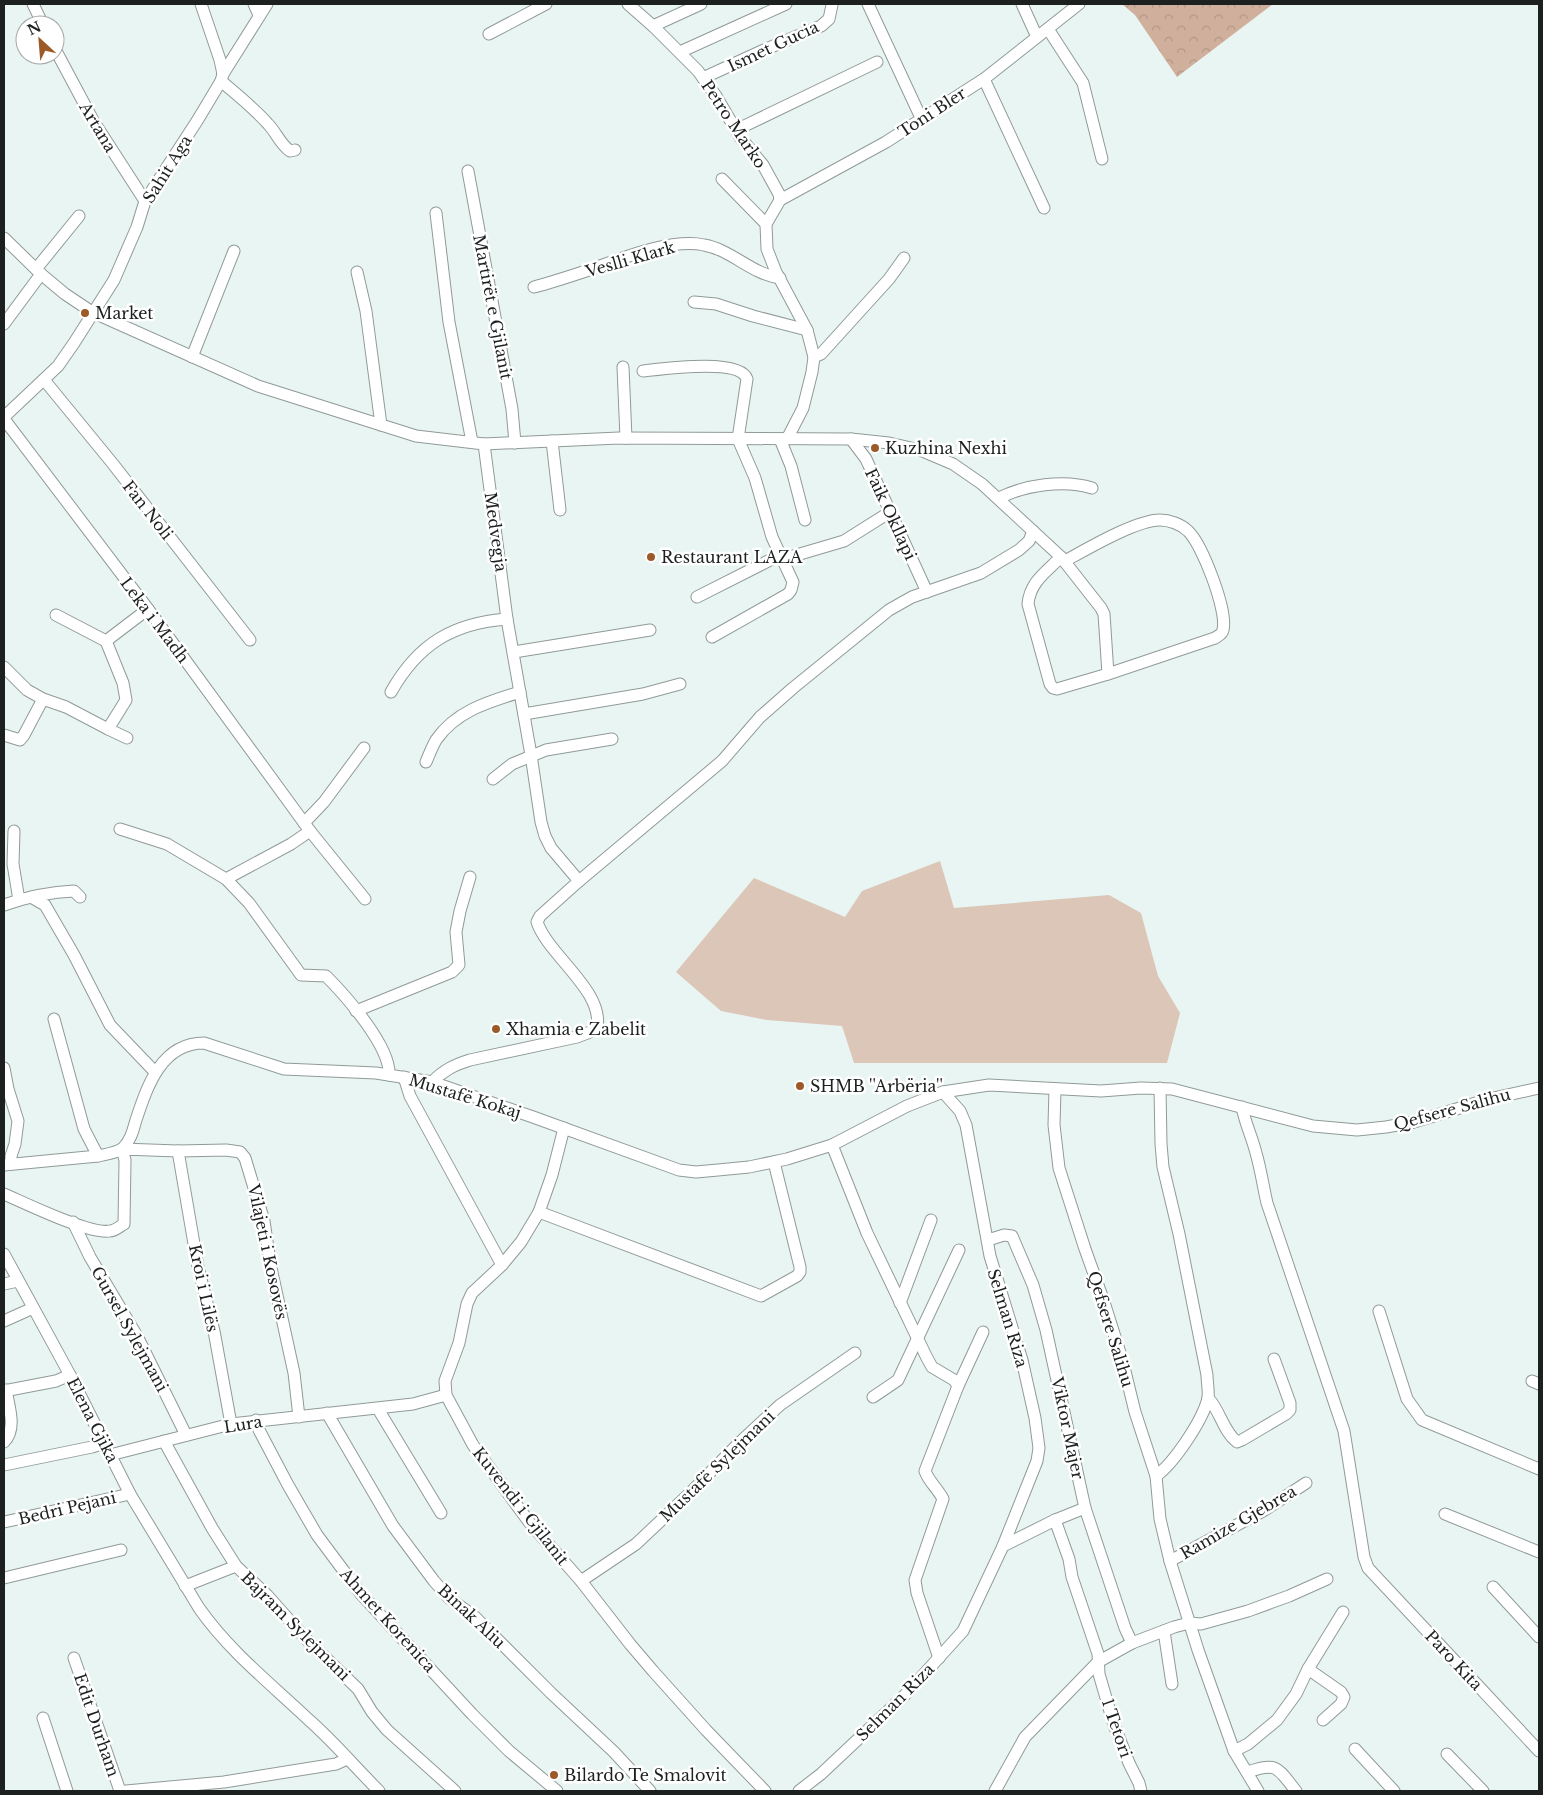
<svg xmlns="http://www.w3.org/2000/svg" width="1543" height="1795" viewBox="0 0 1543 1795" font-family="'Libre Baskerville',serif">
  <style>
    .grass { fill: #dbc6b8 }
    .forest { fill: url(#forest-crowns) }
    .lines { fill: none; stroke-linecap: round; stroke-linejoin: round }
    .minor-casing { stroke: #909a99; stroke-width: 13 }
    .minor { stroke: #fff; stroke-width: 11 }
    .poi-dot { fill: #9c5a28; stroke: #fff; stroke-width: 2 }
    .labels { text-anchor: middle; dominant-baseline: central; stroke-width: 5; stroke-linejoin: round; paint-order: stroke }
    .street-label { font-size: 16px; fill: #1c201f; stroke: #fff }
    .poi-label { font-size: 16px; fill: #1c201f; stroke: #fff; text-anchor: start }
  </style>
  <defs>
    <pattern id="forest-crowns" width="20" height="18" patternUnits="userSpaceOnUse" patternTransform="scale(1.25)"><rect width="20" height="18" fill="#d0b09c"/><path d="M2 6a3 3 0 1 1 6 0M12 15a3 3 0 1 1 6 0" fill="none" stroke="#b29786"/></pattern>
  </defs>
  <rect width="100%" height="100%" fill="#e9f5f3"/>
  <polygon class="grass" points="940,861 954,908 1109,895 1141,913 1158,976 1180,1013 1167,1063 854,1063 842,1026 767,1020 721,1011 676,972 754,878 845,917 862,891"/>
  <polygon class="forest" points="1122,4 1273,4 1177,77 1135,15"/>
  <g class="lines">
    <defs>
      <g id="minor">
        <polyline points="33,4 43,25"/>
        <polyline points="201,4 220,60 223,74"/>
        <polyline points="254,4 259,15"/>
        <polyline points="628,4 653,26 698,71 716,96 740,137 763,165 779,194 780,200"/>
        <polyline points="868,4 922,120"/>
        <polyline points="1022,4 1037,37"/>
        <polyline points="653,26 701,4"/>
        <polyline points="1048,29 1083,83 1102,159"/>
        <polyline points="489,34 546,4"/>
        <polyline points="55,49 94,122 145,201"/>
        <polyline points="680,52 786,4"/>
        <polyline points="703,78 764,50 821,26 829,19 832,5"/>
        <polyline points="984,79 1079,4"/>
        <path d="M221,81C236,94 254,108 268,124C276,132 280,144 290,151L295,150"/>
        <polyline points="736,130 877,62"/>
        <polyline points="468,171 512,409 515,443"/>
        <polyline points="722,179 766,224"/>
        <polyline points="436,213 449,322 472,442"/>
        <polyline points="4,238 41,274 65,294 92,312 258,386 416,436 484,444 619,438 851,439 889,443 920,450 953,464 982,484 1061,557 1101,608 1104,614 1108,674"/>
        <polyline points="36,269 79,216"/>
        <polyline points="357,272 366,311 381,425"/>
        <path d="M534,287C553,282 571,276 589,270C620,259 671,238 704,245C732,250 751,274 780,278"/>
        <polyline points="694,302 716,304 753,316 807,330"/>
        <polyline points="4,324 41,274"/>
        <polyline points="192,357 234,251"/>
        <polyline points="814,357 821,354 889,279 904,258"/>
        <polyline points="623,367 626,438"/>
        <path d="M643,371C662,369 740,358 747,379L738,439L755,478L772,537L793,582L791,590L788,594L712,637"/>
        <polyline points="45,381 113,464 250,640"/>
        <polyline points="4,417 58,366 74,343 114,280 137,227 145,201 197,121 221,81 223,74 267,4"/>
        <polyline points="4,419 148,609 310,831 291,844 226,879 167,844 120,829"/>
        <polyline points="780,439 791,466 805,520"/>
        <polyline points="787,439 803,408 812,372 814,357 807,330 776,272 767,249 766,224 780,200 886,142 984,79 1044,208"/>
        <polyline points="851,439 866,459 927,592"/>
        <polyline points="552,441 560,510"/>
        <polyline points="484,444 507,619 531,755 541,822 545,836 551,848 579,881"/>
        <path d="M999,498C1025,485 1064,479 1092,488"/>
        <path d="M1061,557C1046,572 1030,582 1028,604L1050,684L1053,688L1057,689L1108,674L1215,638C1219,635 1222,635 1223,630C1228,611 1202,544 1188,531C1181,524 1169,520 1160,520C1136,520 1087,549 1065,561"/>
        <polyline points="783,559 844,541 890,512"/>
        <polyline points="697,597 780,555"/>
        <polyline points="56,615 106,641 148,609"/>
        <polyline points="514,652 650,630"/>
        <polyline points="4,667 27,690 43,699 66,707 108,729 126,700 123,683 106,641"/>
        <path d="M391,692C418,644 453,623 507,619"/>
        <polyline points="524,714 643,694 680,684"/>
        <polyline points="108,729 127,738"/>
        <polyline points="4,735 20,740 24,735 43,699"/>
        <path d="M426,762C429,755 432,747 436,740C456,711 488,702 520,692"/>
        <polyline points="493,779 512,764 546,750 612,739"/>
        <polyline points="304,823 324,802 364,748"/>
        <polyline points="14,831 13,864 19,900"/>
        <polyline points="310,831 365,899"/>
        <path d="M226,879L249,903L301,975L326,976C346,996 391,1047 389,1075"/>
        <polyline points="31,897 45,905 74,955 110,1025 155,1072"/>
        <path d="M4,905C27,897 49,892 74,891L80,897"/>
        <polyline points="356,1011 452,972 459,965 456,932 460,911 470,877"/>
        <polyline points="54,1019 84,1129 98,1156"/>
        <polyline points="4,1068 8,1089 18,1121 15,1144 11,1156 11,1164"/>
        <polyline points="404,1077 410,1096 502,1265"/>
        <path d="M432,1082C444,1070 454,1065 470,1060L577,1037L590,1032L597,1027C604,991 548,955 537,922L540,916L579,881L722,761L760,717L793,688L889,610L912,597L981,573L1019,550L1029,541L1033,531"/>
        <polyline points="1055,1089 1054,1125 1059,1168 1085,1249 1103,1299 1122,1359 1135,1412 1156,1476 1160,1519 1170,1561 1198,1650 1234,1751 1258,1791"/>
        <path d="M1242,1107C1245,1123 1252,1137 1256,1153C1261,1170 1263,1186 1267,1203L1344,1431L1364,1557L1368,1568L1539,1751"/>
        <polyline points="564,1128 552,1175 539,1212 521,1242 502,1265 472,1293 467,1304 459,1343 445,1381 446,1395 473,1445 529,1522 581,1581 630,1644 653,1671 706,1730 765,1791"/>
        <path d="M832,1145L867,1233L926,1356L932,1367L954,1380L958,1386L925,1471C929,1482 938,1489 943,1499L915,1580L917,1593L939,1658"/>
        <polyline points="178,1151 198,1267 214,1331 231,1424"/>
        <path d="M4,1165L98,1156C107,1154 117,1153 123,1148C131,1140 133,1130 136,1120C147,1087 161,1043 204,1043L284,1069L376,1073L432,1082L533,1117L679,1170L696,1172L718,1170L749,1167L787,1159L832,1145L907,1106L943,1092L989,1085L1101,1091L1141,1088L1172,1089L1313,1126L1357,1130L1386,1127L1414,1122L1489,1099L1539,1088"/>
        <path d="M4,1194C25,1203 90,1235 110,1231C115,1231 120,1226 124,1224L125,1160L122,1149L178,1151L226,1150L240,1152L245,1158L264,1221L271,1268L294,1373L299,1417"/>
        <polyline points="539,1212 761,1296 797,1276 800,1272 800,1267 774,1162"/>
        <polyline points="73,1222 90,1257 137,1336 186,1435"/>
        <polyline points="988,1240 1004,1235 1012,1236 1033,1285 1046,1330 1085,1508 1125,1628 1132,1643"/>
        <path d="M4,1254L70,1375L130,1494L199,1608C229,1651 271,1684 309,1720C334,1742 356,1768 379,1791"/>
        <polyline points="4,1284 18,1281"/>
        <polyline points="900,1303 931,1220"/>
        <polyline points="1379,1311 1407,1399 1422,1420 1539,1469"/>
        <polyline points="4,1321 33,1308"/>
        <polyline points="1532,1381 1539,1384"/>
        <polyline points="958,1386 983,1332"/>
        <polyline points="4,1391 56,1381 70,1375"/>
        <polyline points="873,1397 898,1380 959,1250"/>
        <path d="M1208,1398C1220,1410 1223,1431 1237,1442L1242,1440L1286,1414L1290,1410V1403L1274,1359"/>
        <polyline points="378,1409 441,1513"/>
        <polyline points="327,1413 393,1526 434,1581 449,1598 475,1617 551,1693 614,1752 650,1791"/>
        <polyline points="256,1420 259,1430 288,1485 317,1535 361,1594 472,1714 509,1751 557,1791"/>
        <polyline points="164,1441 212,1528 236,1566 267,1595 306,1639 358,1689 372,1712 387,1730 455,1791"/>
        <path d="M4,1442C17,1429 9,1407 6,1390"/>
        <polyline points="110,1455 231,1424 413,1404 446,1395"/>
        <polyline points="4,1465 92,1447 104,1443"/>
        <path d="M1156,1476C1174,1463 1203,1420 1208,1398C1209,1391 1207,1382 1207,1375L1179,1234L1163,1167L1161,1144L1160,1088"/>
        <polyline points="1445,1514 1539,1552"/>
        <polyline points="1055,1520 1069,1559 1072,1577 1098,1654 1099,1674 1114,1725 1129,1763 1139,1783 1141,1791"/>
        <polyline points="4,1522 130,1494"/>
        <polyline points="1003,1546 1055,1520 1085,1508"/>
        <polyline points="1170,1561 1263,1511 1306,1483"/>
        <polyline points="4,1578 121,1550"/>
        <polyline points="581,1581 636,1544 689,1494 737,1445 780,1405 855,1353"/>
        <polyline points="185,1586 236,1566"/>
        <polyline points="1493,1587 1539,1637"/>
        <polyline points="1164,1631 1172,1684"/>
        <polyline points="74,1658 120,1791"/>
        <polyline points="1308,1669 1341,1692 1344,1697 1341,1704 1323,1720"/>
        <polyline points="43,1718 67,1791"/>
        <polyline points="1355,1749 1394,1791"/>
        <polyline points="1234,1751 1248,1744 1277,1720 1296,1694 1308,1669 1343,1612"/>
        <polyline points="1447,1754 1483,1791"/>
        <path d="M1248,1772C1278,1761 1278,1769 1296,1791"/>
        <polyline points="126,1791 224,1782 336,1764 347,1759"/>
        <polyline points="799,1791 821,1774 905,1695 963,1631 1003,1546 1037,1461 1039,1448 1035,1418 1022,1360 990,1256 966,1125 960,1111 943,1092"/>
        <polyline points="995,1791 1025,1737 1098,1662 1132,1643 1174,1627 1189,1623 1201,1624 1248,1611 1289,1596 1327,1579"/>
      </g>
    </defs>
    <use href="#minor" class="minor-casing"/>
    <use href="#minor" class="minor"/>
  </g>
  <g class="poi-dot">
    <circle cx="85" cy="313" r="5"/>
    <circle cx="875" cy="448" r="5"/>
    <circle cx="651" cy="557" r="5"/>
    <circle cx="496" cy="1029" r="5"/>
    <circle cx="800" cy="1086" r="5"/>
    <circle cx="554" cy="1775" r="5"/>
  </g>
  <g class="labels">
    <g class="street-label">
      <text transform="translate(773 46) rotate(-25)">Ismet Gucia</text>
      <text transform="translate(932 112) rotate(-33)">Toni Bler</text>
      <text transform="translate(734 124) rotate(56)">Petro Marko</text>
      <text transform="translate(98 127) rotate(59)">Artana</text>
      <text transform="translate(167 169) rotate(-58)">Sahit Aga</text>
      <text transform="translate(630 259) rotate(-16)">Veslli Klark</text>
      <text transform="translate(493 307) rotate(79)">Martirët e Gjilanit</text>
      <text transform="translate(148 510) rotate(52)">Fan Noli</text>
      <text transform="translate(891 514) rotate(65)">Faik Okllapi</text>
      <text transform="translate(496 532) rotate(82)">Medvegja</text>
      <text transform="translate(155 620) rotate(53)">Leka i Madh</text>
      <text transform="translate(465 1096) rotate(17)">Mustafë Kokaj</text>
      <text transform="translate(1452 1109) rotate(-15)">Qefsere Salihu</text>
      <text transform="translate(268 1252) rotate(78)">Vilajeti i Kosovës</text>
      <text transform="translate(204 1288) rotate(78)">Kroi i Lilës</text>
      <text transform="translate(1008 1318) rotate(73)">Selman Riza</text>
      <text transform="translate(130 1329) rotate(61)">Gursel Sylejmani</text>
      <text transform="translate(1111 1329) rotate(73)">Qefsere Salihu</text>
      <text transform="translate(93 1420) rotate(63)">Elena Gjika</text>
      <text transform="translate(243 1424) rotate(-9)">Lura</text>
      <text transform="translate(1068 1428) rotate(78)">Viktor Majer</text>
      <text transform="translate(717 1466) rotate(-44)">Mustafë Sylejmani</text>
      <text transform="translate(521 1506) rotate(52)">Kuvendi i Gjilanit</text>
      <text transform="translate(67 1508) rotate(-13)">Bedri Pejani</text>
      <text transform="translate(1238 1522) rotate(-30)">Ramize Gjebrea</text>
      <text transform="translate(472 1616) rotate(43)">Binak Aliu</text>
      <text transform="translate(388 1620) rotate(48)">Ahmet Korenica</text>
      <text transform="translate(296 1626) rotate(45)">Bajram Sylejmani</text>
      <text transform="translate(1454 1660) rotate(47)">Paro Kita</text>
      <text transform="translate(895 1702) rotate(-45)">Selman Riza</text>
      <text transform="translate(97 1725) rotate(71)">Edit Durham</text>
      <text transform="translate(1117 1728) rotate(71)">1 Tetori</text>
    </g>
    <g class="poi-label">
      <text x="95" y="313">Market</text>
      <text x="885" y="448">Kuzhina Nexhi</text>
      <text x="661" y="557">Restaurant LAZA</text>
      <text x="506" y="1029">Xhamia e Zabelit</text>
      <text x="810" y="1086">SHMB ''Arbëria''</text>
      <text x="564" y="1775">Bilardo Te Smalovit</text>
    </g>
  </g>
  <rect width="1543" height="1795" fill="none" stroke="#1c201f" stroke-width="10"/>
  <g transform="translate(40 40) rotate(334)"><circle r="24" fill="#ffffff" stroke="#a4a6a5"/>
  <path d="M0-4L9 19L0 12L-9 19Z" fill="#9c5a28"/>
  <text y="-8" font-size="14" font-weight="bold" text-anchor="middle" fill="#1c201f">N</text>
  </g>
</svg>
